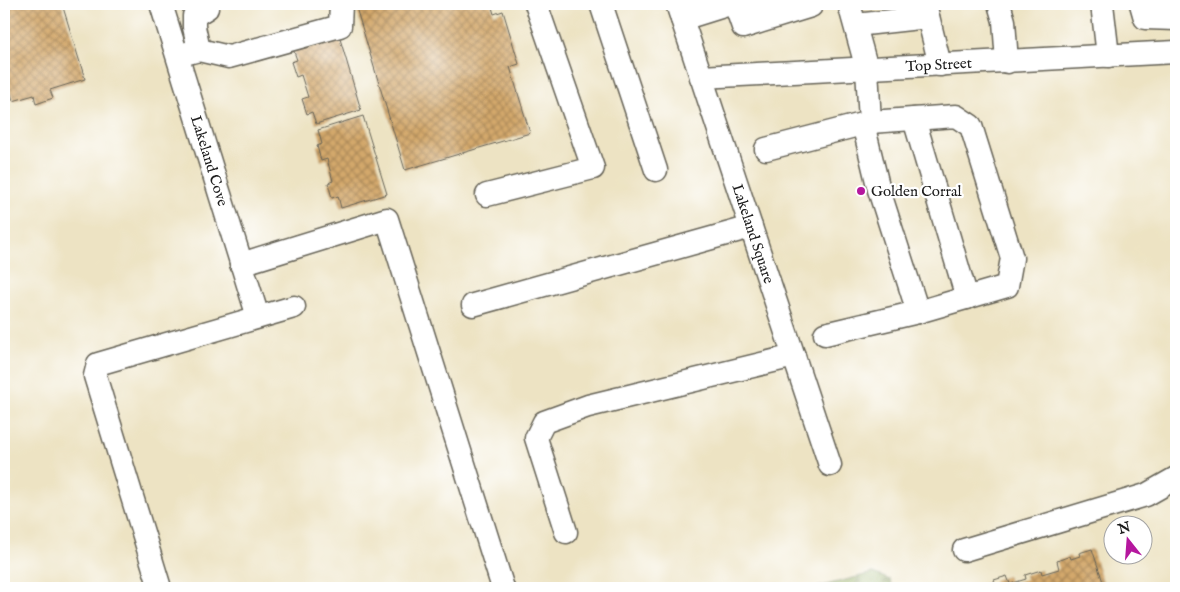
<svg xmlns="http://www.w3.org/2000/svg" width="1180" height="592" viewBox="0 0 1180 592" font-family="'IM FELL English',serif">
  <style>
    .forest { fill: url(#forest-firs); stroke: #57643c }
    .building { fill: url(#building-cross-hatch) }
    .lines { fill: none; stroke-linecap: round; stroke-linejoin: round }
    .minor-casing { stroke: #656256; stroke-width: 25 }
    .minor { stroke: #fff; stroke-width: 22 }
    .poi-dot { fill: #b5179e; stroke: #fff; stroke-width: 2 }
    .labels { text-anchor: middle; dominant-baseline: central; stroke-width: 4.5; stroke-linejoin: round; paint-order: stroke }
    .street-label { font-size: 15px; fill: #1c1c1c; stroke: #fff }
    .poi-label { font-size: 15px; fill: #1c1c1c; stroke: #fff; text-anchor: start }
  </style>
  <defs>
    <pattern id="forest-firs" width="22" height="20" patternUnits="userSpaceOnUse" patternTransform="scale(1.25)"><rect width="22" height="20" fill="#92ab5d"/><path d="M5 1l3.5 6h-7zM16 11l3.5 6h-7z" fill="#768a4c"/></pattern>
    <pattern id="building-cross-hatch" width="8" height="8" patternUnits="userSpaceOnUse" patternTransform="scale(1.25)"><rect width="8" height="8" fill="#d3a86c"/><path d="M0 0l8 8M0 8l8-8" fill="none" stroke="#aa8858"/></pattern>
  </defs>
  <rect width="100%" height="100%" fill="#fff"/>
  <filter id="ink" filterUnits="userSpaceOnUse"><feTurbulence type="fractalNoise" baseFrequency=".02" numOctaves="2"/><feDisplacementMap in="SourceGraphic" scale="10" xChannelSelector="R" yChannelSelector="G"/><feConvolveMatrix kernelMatrix="1 2 1 2 8 2 1 2 1" color-interpolation-filters="sRGB"/></filter>
  <filter id="wash" filterUnits="userSpaceOnUse"><feTurbulence type="fractalNoise" baseFrequency=".0096" numOctaves="4" result="noise"/><feDisplacementMap in="SourceGraphic" scale="20" xChannelSelector="R" yChannelSelector="G"/><feGaussianBlur stdDeviation="1.12" result="paint"/><feColorMatrix in="noise" values="0 0 0 0 0 0 0 0 0 0 0 0 0 0 0 0 0 1.4 0 .05"/><feComposite in="paint" operator="in"/></filter>
  <g filter="url(#wash)">
    <rect width="100%" height="100%" fill="#ede3c3"/>
    <polygon class="forest" points="873,573 890,580 893,588 814,588"/>
    <g id="blocks">
      <g class="building">
        <polygon points="4,4 62,4 85,79 50,90 53,98 36,104 34,95 13,101 4,71"/>
        <polygon points="355,4 491,4 494,14 503,11 519,64 510,67 530,133 405,170"/>
        <polygon points="338,32 361,110 316,124 312,112 307,114 302,99 308,97 301,75 296,77 291,62 297,60 292,46"/>
        <polygon points="363,116 387,194 341,208 338,196 332,198 328,183 333,181 327,159 321,161 317,146 322,144 318,130"/>
        <polygon points="1092,549 1105,588 971,588 985,583 986,586 995,583 994,580 1007,576 1010,584 1026,579 1025,575 1041,570 1042,574 1059,569 1057,561 1070,556 1071,559 1080,556 1079,553"/>
      </g>
    </g>
  </g>
  <g filter="url(#ink)">
    <use href="#blocks" fill-opacity="0" stroke="#656256" stroke-width="1"/>
    <g class="lines">
      <defs>
        <g id="minor">
          <path id="s1" d="M161,4L258,317"/>
          <polyline points="601,4 656,170"/>
          <path id="s2" d="M677,4L830,465"/>
          <polyline points="735,4 743,27 811,6 811,4"/>
          <polyline points="755,4 780,8 787,4"/>
          <polyline points="849,4 867,69 870,122 865,132 879,190 918,312"/>
          <polyline points="925,4 940,65"/>
          <polyline points="999,4 1004,21 1007,62"/>
          <polyline points="1102,4 1108,56"/>
          <polyline points="1141,4 1145,18 1176,19"/>
          <polyline points="682,19 730,4"/>
          <polyline points="856,25 928,17"/>
          <polyline points="199,50 229,57 340,26 341,4"/>
          <polyline points="184,54 199,50 194,27 194,16 207,8 205,4"/>
          <path id="s3" d="M701,77L1176,52"/>
          <polyline points="914,119 967,298"/>
          <polyline points="766,149 870,122 956,116 971,126 1012,258 1007,286 918,312 825,334"/>
          <polyline points="487,195 593,168 536,4"/>
          <polyline points="241,264 387,219 503,588"/>
          <polyline points="473,305 751,227"/>
          <polyline points="566,532 536,438 544,422 588,406 794,356"/>
          <polyline points="964,550 1146,495 1176,478"/>
          <polyline points="160,588 95,376 98,364 294,307"/>
        </g>
      </defs>
      <use href="#minor" class="minor-casing"/>
      <use href="#minor" class="minor"/>
    </g>
  </g>
  <circle class="poi-dot" cx="861" cy="191" r="5"/>
  <g class="labels">
    <g class="street-label">
      <text stroke="none"><textPath href="#s3" startOffset="238">Top Street</textPath></text>
      <text stroke="none"><textPath href="#s1" startOffset="164">Lakeland Cove</textPath></text>
      <text stroke="none"><textPath href="#s2" startOffset="242">Lakeland Square</textPath></text>
    </g>
    <g class="poi-label">
      <text x="871" y="191">Golden Corral</text>
    </g>
  </g>
  <rect width="1180" height="592" fill="none" stroke="#fff" stroke-width="20"/>
  <g transform="translate(1128 540) rotate(343)"><circle r="24" fill="#ffffff" stroke="#a4a4a4"/>
  <path d="M0-4L9 19L0 12L-9 19Z" fill="#b5179e"/>
  <text y="-8" font-size="14" font-weight="bold" text-anchor="middle" fill="#1c1c1c">N</text>
  </g>
</svg>
